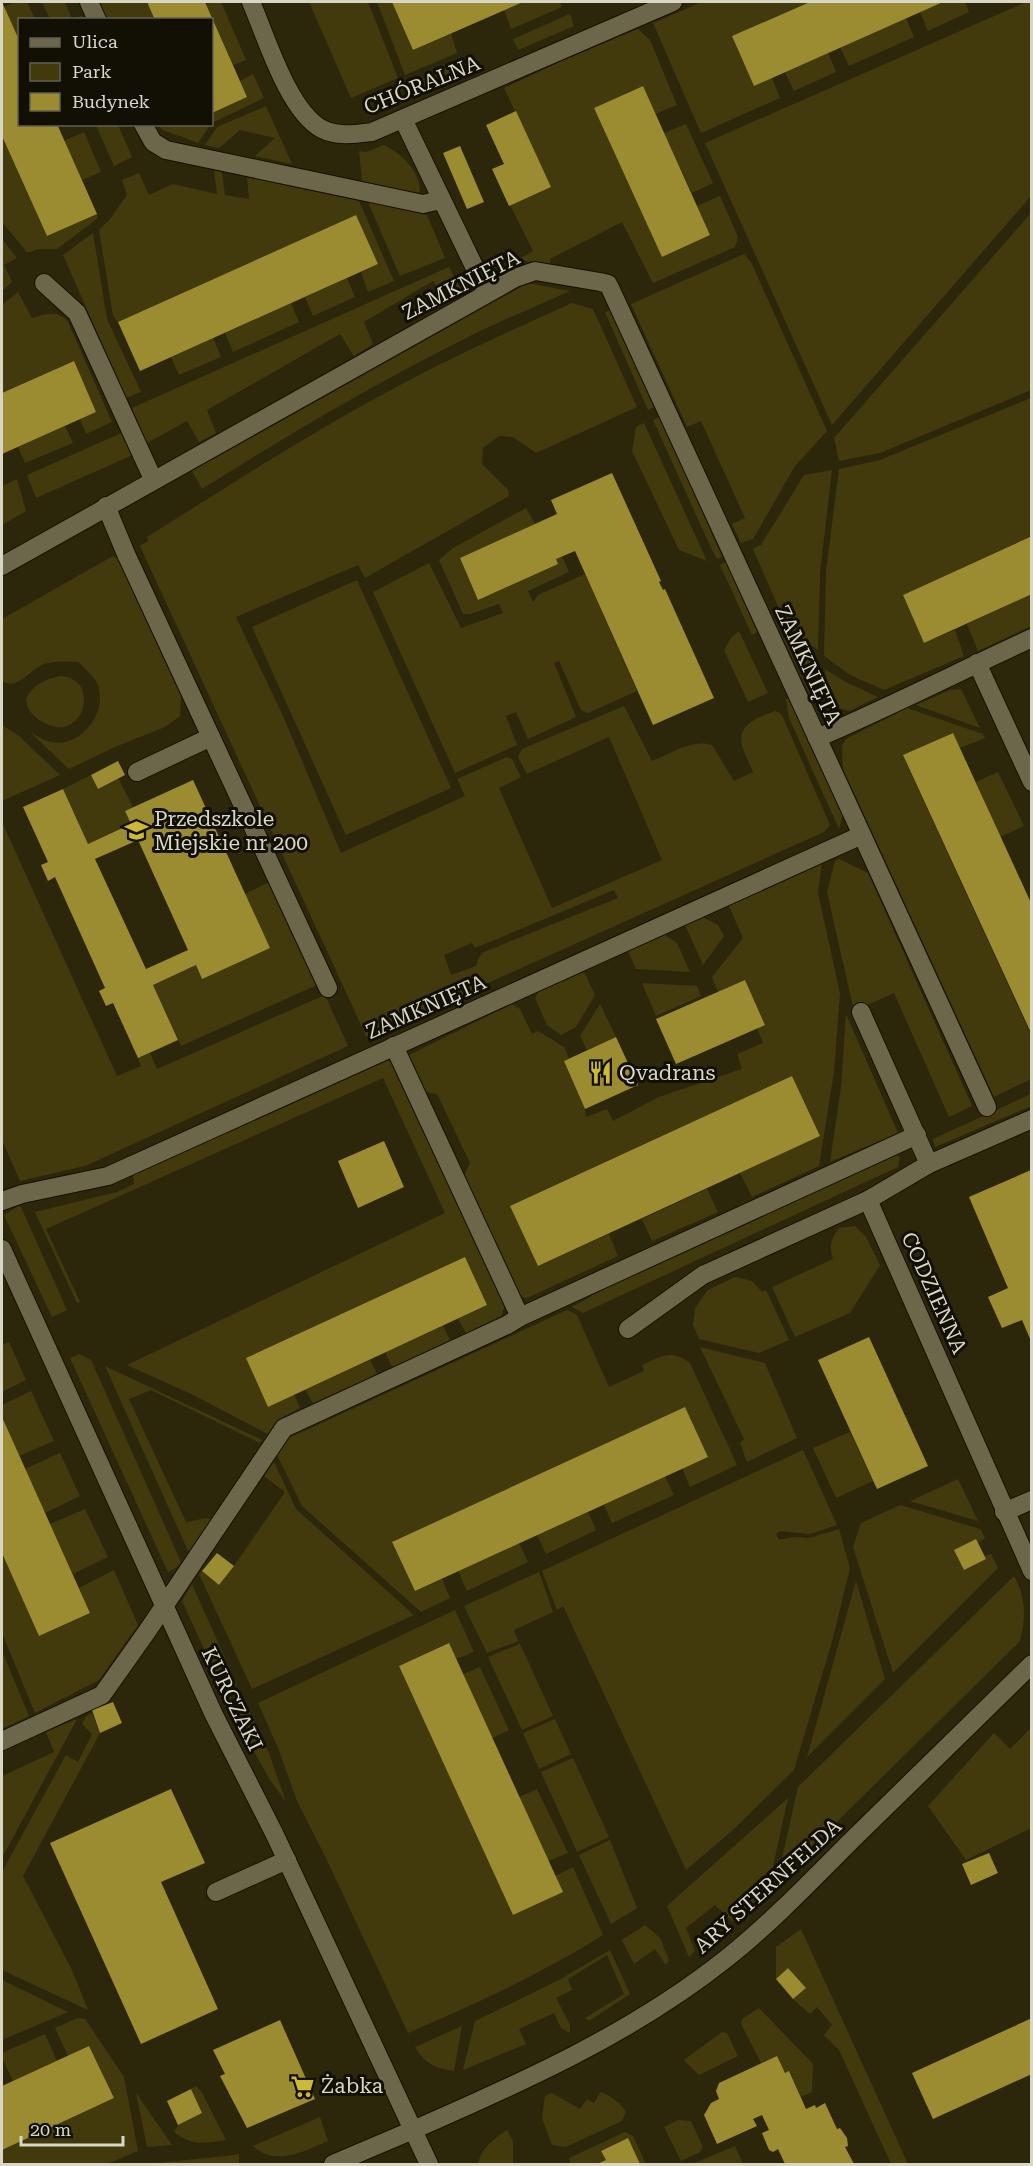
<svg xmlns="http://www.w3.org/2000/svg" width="1033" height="2166" viewBox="0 0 1033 2166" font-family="'Roboto Serif',serif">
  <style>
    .green { fill: #423a0d; fill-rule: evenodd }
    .building { fill: #9b8c31; fill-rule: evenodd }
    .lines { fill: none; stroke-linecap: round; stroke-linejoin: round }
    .service-casing { stroke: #141000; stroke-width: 20 }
    .pedestrian-casing { stroke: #141000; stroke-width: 20 }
    .minor-casing { stroke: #141000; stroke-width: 20 }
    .tertiary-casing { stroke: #141000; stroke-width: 20 }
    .service { stroke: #6c674a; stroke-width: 18 }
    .pedestrian { stroke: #6c674a; stroke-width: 18 }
    .minor { stroke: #6c674a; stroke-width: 18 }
    .tertiary { stroke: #6c674a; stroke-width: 18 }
    .labels { text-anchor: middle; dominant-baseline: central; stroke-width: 6; stroke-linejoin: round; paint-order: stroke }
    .street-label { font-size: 21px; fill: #d8d6c5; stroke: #121005 }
    .poi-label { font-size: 21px; fill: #d8d6c5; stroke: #121005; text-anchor: start }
  </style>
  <rect width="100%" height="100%" fill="#2c270b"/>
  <g class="green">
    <polygon points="15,2 27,2 35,19 20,20 19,42 4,7"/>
    <polygon points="42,2 65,2 72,19 82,16 84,19 50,19"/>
    <polygon points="99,2 147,2 155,19 107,19"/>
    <polygon points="211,2 221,2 246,60 233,65 206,4"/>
    <polygon points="309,2 368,2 398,78 351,98"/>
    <polygon points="377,2 392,2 413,50 451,33 457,53 405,75"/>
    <polygon points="523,2 560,2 562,7 511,29 504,10"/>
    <polygon points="702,2 810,2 732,36 754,85 772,78 780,98 701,133 653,23"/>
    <polygon points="943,2 965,2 969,12 928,31 920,12"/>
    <polygon points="1026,2 1032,2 1031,196 832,425 705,143"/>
    <polygon points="570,14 574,26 518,50 513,39"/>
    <polygon points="906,18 914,37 849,66 840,47"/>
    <polygon points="638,29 650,40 677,105 655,114 642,86 594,108 662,257 710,235 697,206 720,196 738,237 735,247 653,283 622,222 550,259 550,264 517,260 533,251 510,205 551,187 504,88 568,58"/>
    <polygon points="828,53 836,72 794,91 785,72"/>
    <polygon points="462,61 467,73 412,98 408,85"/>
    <polygon points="253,74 264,98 212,123 212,113 247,97 240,81"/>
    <polygon points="266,106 292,164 255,156 275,138 240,130 219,148 205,145 217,127"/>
    <polygon points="686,124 713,183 692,193 664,133"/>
    <polygon points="96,125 118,125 132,157 114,166"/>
    <polygon points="158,125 210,125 198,143 163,130"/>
    <polygon points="84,132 101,172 82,180 64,141"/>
    <polygon points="2,136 47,236 97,214 98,218 57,249 37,249 31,252 27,252 2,222"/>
    <path d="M384,145C402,154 419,170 420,191L417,193L362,181L359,151L366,152Z"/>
    <polygon points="214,170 222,172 225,195 249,199 247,177 359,201 394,281 368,292 361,272 378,264 356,215 118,322 113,316 99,230 110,219 127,195 122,180 139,173 149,195 173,184 217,194"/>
    <polygon points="368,202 427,215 445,258 400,276"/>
    <polygon points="1031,213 1031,390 880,453 839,461 834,438"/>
    <polygon points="93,233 107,319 141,392 126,398 63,255"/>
    <polygon points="2,239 17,258 4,265 12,282 2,291"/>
    <polygon points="744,254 751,262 827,431 795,466 753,539 741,543 732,524 745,518 701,421 687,427 631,304"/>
    <polygon points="449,267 461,289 458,297 446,304 433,281 364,322 373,344 354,356 340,334 207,410 216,433 199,442 187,421 147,443 132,408"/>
    <polygon points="347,278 355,297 313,316 305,297"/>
    <path d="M528,283L570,291C537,306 502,320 470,336C378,382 289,434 202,489L192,471Z"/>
    <path d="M18,292L32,318C46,314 55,310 67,320L112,422L86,434L80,419L96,412L73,361L2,393V305Z"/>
    <polygon points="291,303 299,322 233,352 225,333"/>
    <path d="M572,303L593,309L637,407L536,453L513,437L499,436L483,448L482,464L508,490L509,496L365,578L358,565L236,617L283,716L341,853L465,796L457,779L507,757L512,759L521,777L499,788L552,908L662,860L609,737L527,774L518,757L522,749L624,706L652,761C671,754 691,739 712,745L734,781L753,772C750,764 746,757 743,749C735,725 757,717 776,711L782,715L830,825L824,832L490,982L368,1040L140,546L148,541L147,537C230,485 313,431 400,385C456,355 514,329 572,303ZM614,890L618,898L484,952L479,957L476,966L451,975L444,955L472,943L475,948Z"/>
    <polygon points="614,309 618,325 654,407 648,410 605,312"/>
    <polygon points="213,338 221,357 179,375 171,357"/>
    <polygon points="1031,398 1031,536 903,595 924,643 955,630 964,656 884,690 850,675 824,656 826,571 839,469 880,460"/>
    <polygon points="660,417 667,431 722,557 717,559 711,548 653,420"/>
    <polygon points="644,423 707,561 679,550 632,451 636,427"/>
    <polygon points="65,426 73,443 25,463 18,447"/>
    <polygon points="126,431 137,453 36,498 27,475"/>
    <polygon points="832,470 820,573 818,650 788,629 753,549 761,545 804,475"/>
    <polygon points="17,479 26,511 2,525 2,486"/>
    <polygon points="526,508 535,524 460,558 478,599 557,564 556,559 562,556 569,572 528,591 533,602 538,595 585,574 637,691 588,713 581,710 559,661 554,663 576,717 528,739 516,712 506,716 517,745 455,773 373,592 429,563 461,628 503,613 499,604 470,614 463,614 439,560 453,548"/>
    <path d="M113,556L118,559L181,696L180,716L165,727L115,747L69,769L30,732C36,735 44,741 51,742C82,748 109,711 97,683C94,676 84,668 78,662C67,661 54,661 44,664C30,669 18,691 2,681V619Z"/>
    <polygon points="726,562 757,632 752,635 720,565"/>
    <polygon points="357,580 451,788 346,835 252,627"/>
    <polygon points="1031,594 1031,626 978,651 967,624"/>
    <polygon points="739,631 768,693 748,702 724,650 731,638"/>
    <polygon points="783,637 818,662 821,702 811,697"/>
    <polygon points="825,669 846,682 878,697 849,711 829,705"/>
    <path d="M60,676C103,678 83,748 41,721C32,715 27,710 26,699C32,685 46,679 60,676Z"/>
    <polygon points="961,689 980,728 916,705 950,690"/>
    <polygon points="786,699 789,699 843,813 839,829 789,718"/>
    <polygon points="907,708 983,734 985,738 960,748 952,733 903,756 1031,1035 1031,1079 994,1097 843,769 842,746 846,739"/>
    <polygon points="2,725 19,736 60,775 2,801"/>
    <polygon points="998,772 1024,826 1000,837 976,782"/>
    <polygon points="91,775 98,789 118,778 133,807 125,811 131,824 88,844 63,789"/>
    <polygon points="2,822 117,1076 141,1066 138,1058 150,1053 157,1069 325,995 348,1046 85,1166 20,1181 2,1140"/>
    <polygon points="839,859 868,873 972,1106 949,1117 894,993 854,1011 827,892 835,861"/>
    <polygon points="822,862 818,893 840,993 834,1072 819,1166 752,1197 740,1173 820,1136 792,1076 510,1206 538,1266 609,1234 618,1256 527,1298 518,1296 466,1183 465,1173 470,1163 437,1094 424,1092 407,1056 512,1004 520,1009 532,1034 538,1031 564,1047 569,1058 564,1061 585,1109 586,1117 607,1109 613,1121 659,1097 742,1069 737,1054 763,1043 757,1028 765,1024 745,980 718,992 712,977 743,938 729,906"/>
    <polygon points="273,880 317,985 181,1046 153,985 196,965 202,979 245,894"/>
    <polygon points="702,917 718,925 724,936 703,965 685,925"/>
    <polygon points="665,935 677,943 690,972 636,969 628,951"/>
    <polygon points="584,972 595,995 576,1027 561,1035 547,1025 535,998 538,992"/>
    <polygon points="642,983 697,986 701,996 656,1016"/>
    <polygon points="600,1004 616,1037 587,1050 580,1036"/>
    <polygon points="846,1014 898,1133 830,1162 841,1087"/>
    <polygon points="388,1060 395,1064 505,1306 501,1316 466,1333 458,1319 487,1305 465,1257 246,1358 268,1407 294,1394 300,1408 277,1420 268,1434 191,1394 127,1365 445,1213 383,1078 46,1229 80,1302 77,1303 35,1212 117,1192 134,1184 133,1175"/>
    <polygon points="1031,1094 1031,1106 935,1147 933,1139"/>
    <polygon points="897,1155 900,1157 898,1167 583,1313 572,1307 613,1284"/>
    <polygon points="707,1189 718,1212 652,1241 642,1219"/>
    <polygon points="20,1205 67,1310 52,1317 4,1215"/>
    <path d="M855,1226L866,1237L880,1265L850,1313L795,1337L772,1287L833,1259C829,1246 831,1239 839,1228Z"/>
    <polygon points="735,1277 752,1281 762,1292 766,1290 789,1340 759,1353 699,1339 693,1325 695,1308 708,1290"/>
    <path d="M567,1310L577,1315L609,1387L644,1371L642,1365C662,1356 671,1349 690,1363L737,1465L690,1487L682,1468L708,1457L685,1407L392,1542L415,1591L442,1579L450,1598L421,1612L302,1506L277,1455L289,1438Z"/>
    <polygon points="443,1326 450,1340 392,1367 385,1352"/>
    <polygon points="9,1342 26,1380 2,1392 2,1345"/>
    <polygon points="700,1347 765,1363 797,1438 747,1462 740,1443 744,1439"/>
    <polygon points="79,1354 91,1360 181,1562 177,1567 168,1572 70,1358"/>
    <polygon points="370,1360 377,1374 313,1403 305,1390"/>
    <polygon points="105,1366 262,1440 260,1443 151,1390 129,1399 186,1522 207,1518 211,1520 189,1553"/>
    <polygon points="31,1391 54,1441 19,1456 2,1417 2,1405"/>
    <polygon points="850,1432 873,1481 836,1498 813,1448"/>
    <polygon points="803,1450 837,1525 810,1534 780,1531 776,1534 779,1540 794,1537 809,1538 839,1529 850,1568 833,1638 794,1770 733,1830 686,1870 563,1606 557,1610 542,1571"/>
    <polygon points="60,1453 80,1496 45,1513 25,1469"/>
    <polygon points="274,1462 296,1509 414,1615 252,1689 199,1574 202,1571 219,1585 234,1566 285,1492 264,1476"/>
    <polygon points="665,1476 674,1495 612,1523 604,1505"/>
    <polygon points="958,1479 978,1521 910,1501"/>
    <polygon points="900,1505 980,1529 985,1538 978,1543 976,1539 955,1550 986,1559 985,1556 991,1554 998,1568 893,1673 853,1547 861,1523"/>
    <polygon points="85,1509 108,1557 73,1574 50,1524"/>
    <polygon points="588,1512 596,1530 546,1554 537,1535"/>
    <polygon points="519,1543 528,1562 467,1591 458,1571"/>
    <polygon points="2,1553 39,1636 90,1613 79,1588 114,1570 138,1625 99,1680 35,1713 2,1633"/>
    <polygon points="539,1572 553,1612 514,1630 518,1641 487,1653 464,1606"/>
    <path d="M1014,1576C1026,1597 1026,1618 1020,1641L777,1881L798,1787Z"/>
    <polygon points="856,1581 885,1679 807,1757"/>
    <polygon points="192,1584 237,1685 223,1690 182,1601"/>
    <path d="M455,1610L474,1652L456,1659L448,1643L399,1666L513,1915L562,1892L555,1876L573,1867L603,1935C541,1974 475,2004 408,2033L325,1856L297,1801L278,1748L258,1703Z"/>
    <polygon points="520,1644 553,1716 522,1730 488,1657"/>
    <polygon points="2,1651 29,1716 2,1729"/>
    <polygon points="480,1667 509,1730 492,1738 463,1674"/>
    <polygon points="247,1707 269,1753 286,1802 270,1780 233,1714"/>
    <polygon points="92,1713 100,1733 23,1876 72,1970 88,2010 2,1970 2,1872 66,1755 78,1762 92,1734 82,1724 86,1716"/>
    <polygon points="77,1719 2,1858 2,1776 54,1752 46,1732"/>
    <polygon points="555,1719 571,1754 539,1769 523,1733"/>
    <polygon points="1031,1728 1031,1828 966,1860 928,1806 994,1733 1010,1749"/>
    <polygon points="573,1758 609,1837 577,1852 541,1772"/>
    <polygon points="537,1789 568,1853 548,1861 519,1797"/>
    <polygon points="788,1798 768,1889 733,1922 715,1905 686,1928 695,1951 689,1957 667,1906"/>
    <polygon points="610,1840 637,1908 611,1924 579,1855"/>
    <polygon points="645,1925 660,1938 669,1960 666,1965 655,1949 634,1964 622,1940"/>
    <polygon points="801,1929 908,2164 891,2164 839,2050 824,2035 832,2025 817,2007 810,2014 793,1999 806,1988 788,1968 776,1979 776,1947"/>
    <polygon points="610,1950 630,1994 589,2021 585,2018 624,1994 607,1955 568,1979 572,1990 556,1998 570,2025 570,2033 561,2028 554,2013 519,2029 526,2044 463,2070 475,2021 559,1980"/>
    <polygon points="2,1980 68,2012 2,2040"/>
    <polygon points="759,2008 813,2064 812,2092 801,2097 790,2072 785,2073 776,2057 761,2063 741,2024 742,2019"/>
    <polygon points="78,2018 85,2019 124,2077 138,2151 107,2164 2,2164 2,2150 114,2098 89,2046 68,2056 55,2028"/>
    <path d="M462,2026L454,2071C435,2068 425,2064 415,2047Z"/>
    <polygon points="722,2032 727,2033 738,2056 699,2075 684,2060"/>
    <polygon points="45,2034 57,2061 13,2081 2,2058 2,2053"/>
    <path d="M196,2086L202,2093L226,2140C204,2143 193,2147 174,2132L178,2125L202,2113L191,2089Z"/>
    <path d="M601,2092C612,2097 620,2102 626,2112L622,2121L566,2147L552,2145L542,2118L545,2096L552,2093L580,2109L587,2099L594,2103Z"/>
    <polygon points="136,2093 172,2145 147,2147"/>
    <path d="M320,2117L328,2141C301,2153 275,2166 253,2146Z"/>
    <polygon points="678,2120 691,2121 703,2147 700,2152 681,2161 664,2127"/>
    <path d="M507,2130L513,2141V2164H478C481,2148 494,2139 507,2130Z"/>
    <polygon points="625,2132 633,2136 646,2164 640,2164 626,2139 601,2151 606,2160 597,2164 570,2163 569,2158"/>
    <polygon points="735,2146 743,2164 692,2164"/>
    <polygon points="239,2154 239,2164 146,2164 226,2156"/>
  </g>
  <g class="building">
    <polygon points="2,2 20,42 20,124 57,124 97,214 47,236 2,136"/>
    <polygon points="147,2 205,2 247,97 212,113 212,20 155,20"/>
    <polygon points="392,2 523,2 413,50"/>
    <polygon points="810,2 943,2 754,86 732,36"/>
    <polygon points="643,86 710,235 662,257 594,108"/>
    <polygon points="516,111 551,187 509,206 492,169 504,164 486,125"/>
    <polygon points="460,146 484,202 467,209 443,153"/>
    <polygon points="356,215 378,264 140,371 118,322"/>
    <polygon points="74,361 96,412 2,454 2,393"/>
    <polygon points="612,473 661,581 659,582 663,590 665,589 714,698 653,725 575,551 556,559 558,564 478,600 460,558 557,514 551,500"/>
    <polygon points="1032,536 1032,594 924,643 903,595"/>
    <polygon points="953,733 1032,905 1032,1035 903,755"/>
    <polygon points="118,761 125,775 98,789 91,775"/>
    <path d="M193,780L270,948L202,979L196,965L153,985L178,1040L138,1058L113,1003L106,1006L99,991L105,988L55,877L48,881L41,865L48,862L23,807L63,789L88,844L131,824L125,811ZM138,840L188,950L146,969L95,859Z"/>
    <polygon points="745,980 765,1025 676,1064 656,1019"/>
    <polygon points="616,1037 638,1085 585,1109 564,1061"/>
    <polygon points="792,1076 820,1136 538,1266 510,1206"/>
    <polygon points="384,1141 404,1187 358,1208 338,1161"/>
    <polygon points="1031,1170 1031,1341 1022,1320 1002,1328 988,1297 1008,1288 969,1197"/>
    <polygon points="465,1257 487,1305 268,1407 246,1358"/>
    <polygon points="869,1337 928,1466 877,1489 818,1360"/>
    <polygon points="685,1407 708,1457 415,1591 392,1542"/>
    <polygon points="2,1417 90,1613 39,1636 2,1553"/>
    <polygon points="976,1539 986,1559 964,1570 954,1550"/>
    <polygon points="217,1553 234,1566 219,1585 202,1571"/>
    <polygon points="449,1643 563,1892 513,1915 399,1666"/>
    <polygon points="113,1702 122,1723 100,1733 92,1710"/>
    <polygon points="171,1789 205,1863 161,1882 218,2009 141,2044 50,1843"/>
    <polygon points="989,1853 998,1873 971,1885 962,1864"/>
    <polygon points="788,1968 806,1988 793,1999 776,1979"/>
    <polygon points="1032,2018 1032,2074 933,2119 912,2073"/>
    <polygon points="280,2020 315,2099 247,2128 220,2076 225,2074 213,2050"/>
    <polygon points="89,2046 114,2098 2,2150 2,2086"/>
    <polygon points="777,2056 785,2073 789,2071 806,2109 815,2105 816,2108 825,2103 837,2129 840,2128 847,2138 848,2146 845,2147 854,2164 785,2164 778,2149 773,2152 769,2150 762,2133 769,2130 762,2115 753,2119 757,2126 717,2144 704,2115 711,2103 719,2099 716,2091 719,2083"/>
    <polygon points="191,2089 202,2113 178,2125 167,2101"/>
    <polygon points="628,2138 640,2164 597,2164 606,2160 601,2151"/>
  </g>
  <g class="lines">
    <defs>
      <g id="service">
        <polyline points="89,2 97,20"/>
        <polyline points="403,119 487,293"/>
        <polyline points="143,124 153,142 166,150 423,204 441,200"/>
        <polyline points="44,283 77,313 153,479"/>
        <polyline points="106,506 126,554 211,737 137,772"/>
        <polyline points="211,737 328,988"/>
        <path d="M817,738C890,707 960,671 1032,638"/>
        <polyline points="861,1012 929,1164"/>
        <polyline points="394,1046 520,1317"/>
        <polyline points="628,1329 703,1275 868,1200"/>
        <polyline points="1004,1512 1032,1500"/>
        <polyline points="2,1741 102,1695 148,1630 284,1428 507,1325 520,1317 917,1135"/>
        <polyline points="216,1892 287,1860"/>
      </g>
      <polyline id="pedestrian" points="862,835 987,1107"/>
      <g id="minor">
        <path d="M251,2C266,36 288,111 322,129C337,137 356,134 372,132L673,2"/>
        <polyline points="2,566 515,278 535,271 600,282 608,284 611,290 862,835 108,1176 22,1194 2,1201"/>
        <polyline points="977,663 1032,782"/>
        <polyline points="1032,1119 929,1164 868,1200 1032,1571"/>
        <path d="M429,2164L413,2130C523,2082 633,2033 727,1958C772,1922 812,1880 853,1839C913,1781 972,1722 1032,1664"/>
      </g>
      <polyline id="tertiary" points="2,1249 214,1715 274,1833 413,2130 333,2164"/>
    </defs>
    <use href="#service" class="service-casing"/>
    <use href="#pedestrian" class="pedestrian-casing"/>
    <use href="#minor" class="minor-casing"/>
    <use href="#tertiary" class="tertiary-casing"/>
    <use href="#service" class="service"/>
    <use href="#pedestrian" class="pedestrian"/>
    <use href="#minor" class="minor"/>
    <use href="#tertiary" class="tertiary"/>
  </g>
  <defs>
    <symbol id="school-bare" viewBox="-9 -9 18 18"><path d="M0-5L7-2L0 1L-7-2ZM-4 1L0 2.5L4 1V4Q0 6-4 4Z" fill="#cdb938" stroke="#121005" stroke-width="2.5" paint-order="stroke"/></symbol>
    <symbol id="restaurant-bare" viewBox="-9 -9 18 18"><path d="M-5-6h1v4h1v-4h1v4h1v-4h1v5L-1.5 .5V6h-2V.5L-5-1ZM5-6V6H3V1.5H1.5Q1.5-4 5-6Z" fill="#cdb938" stroke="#121005" stroke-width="2.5" paint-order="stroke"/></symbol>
    <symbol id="supermarket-bare" viewBox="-9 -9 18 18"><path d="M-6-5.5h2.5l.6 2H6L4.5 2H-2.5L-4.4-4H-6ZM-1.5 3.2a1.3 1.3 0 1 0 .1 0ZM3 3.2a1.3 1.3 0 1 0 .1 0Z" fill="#cdb938" stroke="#121005" stroke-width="2.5" paint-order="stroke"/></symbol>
  </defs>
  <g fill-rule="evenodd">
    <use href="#school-bare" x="120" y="814" width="33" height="33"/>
    <use href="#restaurant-bare" x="584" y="1056" width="33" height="33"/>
    <use href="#supermarket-bare" x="286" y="2070" width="33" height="33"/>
  </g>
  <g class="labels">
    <g class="street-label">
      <text transform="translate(422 85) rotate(-22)">CHÓRALNA</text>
      <text transform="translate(461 285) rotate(-27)">ZAMKNIĘTA</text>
      <text transform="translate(808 665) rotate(65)">ZAMKNIĘTA</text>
      <text transform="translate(426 1007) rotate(-24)">ZAMKNIĘTA</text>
      <text transform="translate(934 1293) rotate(66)">CODZIENNA</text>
      <text transform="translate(232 1699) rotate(64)">KURCZAKI</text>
      <text transform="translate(768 1886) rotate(-42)">ARY STERNFELDA</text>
    </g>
    <g class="poi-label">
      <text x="154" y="819">Przedszkole<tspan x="154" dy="24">Miejskie nr 200</tspan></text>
      <text x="619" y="1073">Qvadrans</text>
      <text x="321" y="2086">Żabka</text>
    </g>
  </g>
  <rect width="1033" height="2166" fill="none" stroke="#d8d6c5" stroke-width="6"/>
  <rect x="18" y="18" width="195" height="108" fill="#121005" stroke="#615f52" stroke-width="1.5"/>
  <rect x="30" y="38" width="30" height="9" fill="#6c674a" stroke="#615f52" stroke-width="1.5"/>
  <text x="72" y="48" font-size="18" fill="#d8d6c5">Ulica</text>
  <rect x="30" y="63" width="30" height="18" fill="#423a0d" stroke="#615f52" stroke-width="1.5"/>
  <text x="72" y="78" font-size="18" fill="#d8d6c5">Park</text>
  <rect x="30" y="93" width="30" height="18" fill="#9b8c31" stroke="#615f52" stroke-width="1.5"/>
  <text x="72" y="108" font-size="18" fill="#d8d6c5">Budynek</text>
  <path d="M21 2136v9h102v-9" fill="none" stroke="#d8d6c5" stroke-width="3"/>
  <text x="30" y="2136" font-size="18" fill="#d8d6c5" stroke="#121005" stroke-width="4.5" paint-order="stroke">20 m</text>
</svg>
